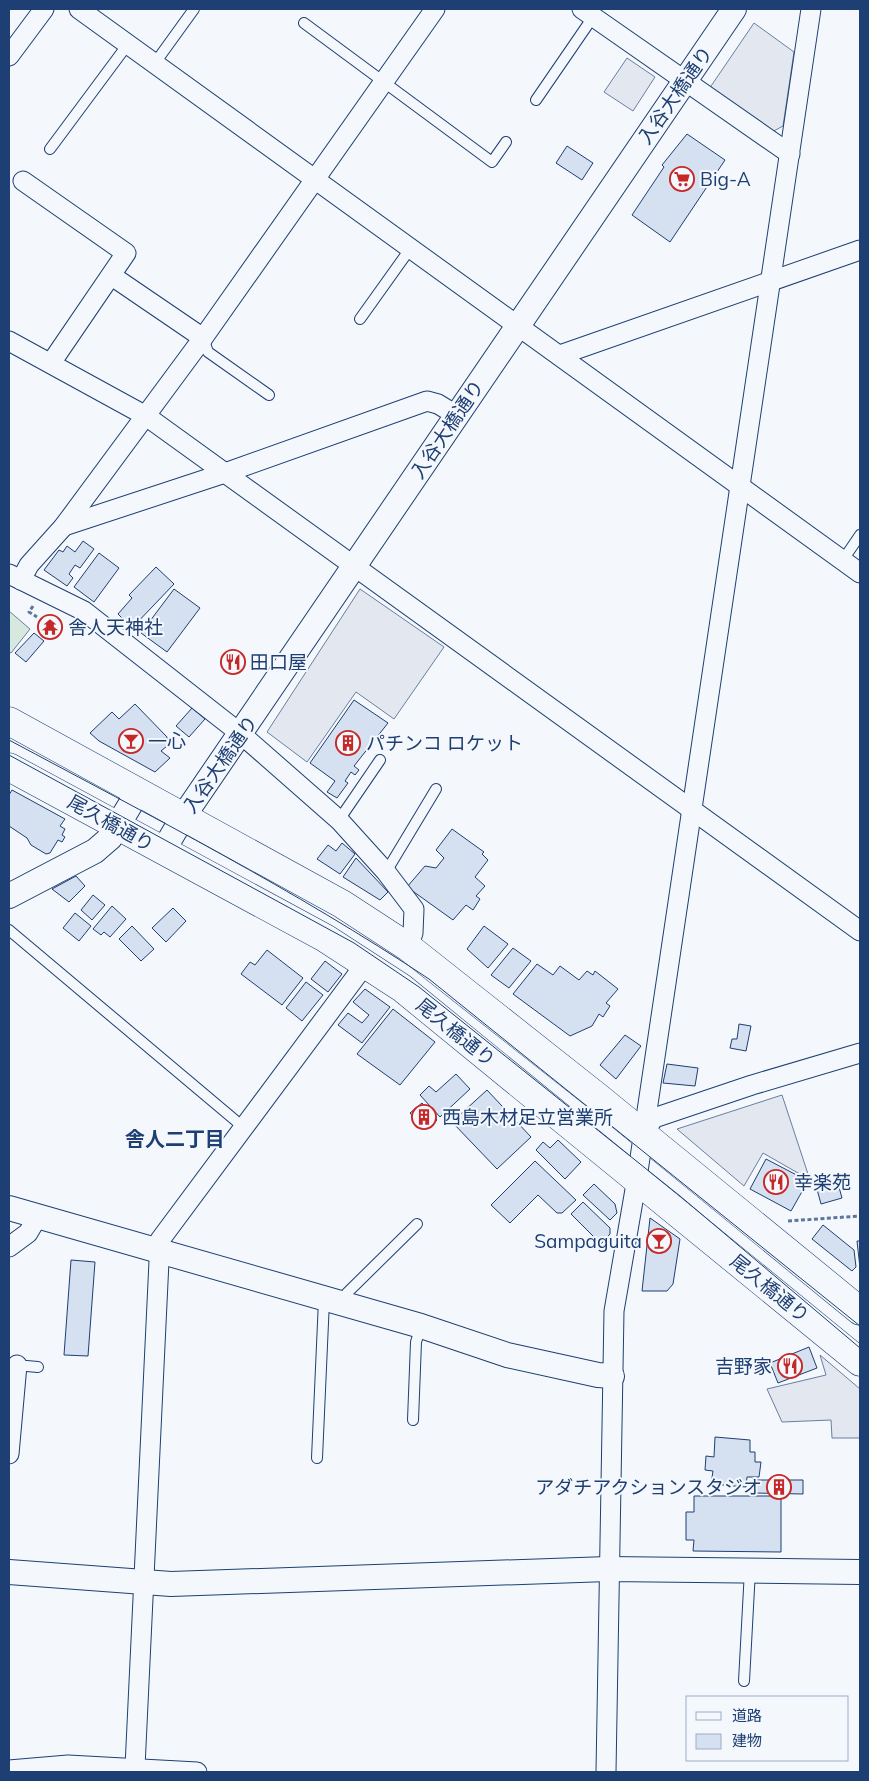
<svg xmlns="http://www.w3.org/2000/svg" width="869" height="1781" viewBox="0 0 869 1781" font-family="Mulish,'Noto Sans JP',sans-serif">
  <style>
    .green { fill: #d7e8df; stroke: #687fa3 }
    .parking { fill: #e3e8f0; stroke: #687fa3 }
    .building { fill: #d5e0f0; stroke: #1d3f73 }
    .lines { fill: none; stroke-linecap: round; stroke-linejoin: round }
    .service-casing { stroke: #1d3f73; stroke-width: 12 }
    .minor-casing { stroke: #1d3f73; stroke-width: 21 }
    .tertiary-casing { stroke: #1d3f73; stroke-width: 26 }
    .primary-casing { stroke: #1d3f73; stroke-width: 29 }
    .path { stroke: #5e769c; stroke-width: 3; stroke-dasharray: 4 2.5; stroke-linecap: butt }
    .service { stroke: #f4f7fb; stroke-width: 10 }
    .minor { stroke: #f4f7fb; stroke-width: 19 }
    .tertiary { stroke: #f4f7fb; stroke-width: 24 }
    .primary { stroke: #f4f7fb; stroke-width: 28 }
    .tram { stroke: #1d3f73; stroke-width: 1 }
    .labels { text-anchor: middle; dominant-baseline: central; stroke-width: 4; stroke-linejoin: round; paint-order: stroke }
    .street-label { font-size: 19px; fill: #1d3f73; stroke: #f4f7fb }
    .poi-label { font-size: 19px; fill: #1d3f73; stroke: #f4f7fb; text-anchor: start }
    .neighbourhood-label { font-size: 20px; font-weight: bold; fill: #1d3f73; stroke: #f4f7fb }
  </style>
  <rect width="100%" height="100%" fill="#f4f7fb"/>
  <polygon class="green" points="9,611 30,629 11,653 9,652"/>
  <g class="parking">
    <polygon points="754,23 794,52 783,126 772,132 709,89"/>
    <polygon points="627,58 655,77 633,111 604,92"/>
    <polygon points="360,589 444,647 394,719 356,692 307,762 267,732"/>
    <polygon points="782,1095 809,1177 805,1177 763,1153 744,1186 677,1129"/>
    <polygon points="820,1355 860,1389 860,1438 832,1438 831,1420 782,1422 767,1389 826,1375"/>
  </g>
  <g class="building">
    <polygon points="687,134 725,160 670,242 632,215 664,167 662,165"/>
    <polygon points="567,146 593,163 582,180 556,163"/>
    <polygon points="83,541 94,549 80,568 75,565 69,574 73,578 67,586 44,570 59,550 63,552 67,546 75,552"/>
    <polygon points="99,553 119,568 94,602 74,587"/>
    <polygon points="156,567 174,584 132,628 118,614 132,598 129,595"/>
    <polygon points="174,589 200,608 167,652 141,633"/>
    <polygon points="46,616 61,624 54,637 39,629"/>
    <polygon points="34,633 44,641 26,662 15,653"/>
    <polygon points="354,700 388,723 354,766 359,770 355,775 351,772 345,781 348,783 337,798 327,792 335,781 310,763"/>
    <polygon points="135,704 167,737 167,746 161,751 170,758 155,772 99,741 90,733 112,712 119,719"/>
    <polygon points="192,708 205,719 189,737 176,726"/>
    <polygon points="12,790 65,819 60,826 65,829 62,835 65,837 62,842 58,840 50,853 46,854 31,845 27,838 9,826 9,795"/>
    <polygon points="452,829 484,852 482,854 488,860 475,877 485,886 476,896 480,899 473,910 466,905 453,920 407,887 425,866 436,868 444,858 436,850"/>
    <polygon points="342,843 355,854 340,874 317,859 328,845 336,851"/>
    <polygon points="356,858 388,892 380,900 343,877"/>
    <polygon points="76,876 85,886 69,902 52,889"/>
    <polygon points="93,895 105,905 92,920 81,910"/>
    <polygon points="112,906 126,919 110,937 104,932 101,935 93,929"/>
    <polygon points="173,908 186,921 166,942 152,928"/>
    <polygon points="75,913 91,926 79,941 63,928"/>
    <polygon points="132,926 154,949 141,961 119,939"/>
    <polygon points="484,926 508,944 488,968 467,949"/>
    <polygon points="513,948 531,961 509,988 491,975"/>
    <polygon points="267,950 303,978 282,1005 241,974 250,962 255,965"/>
    <polygon points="325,961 342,974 328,992 311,979"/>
    <polygon points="537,964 553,975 560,966 579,980 587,971 593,975 595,971 618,989 606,1003 610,1006 603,1017 599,1014 592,1026 570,1036 513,994"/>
    <polygon points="306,982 323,995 302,1021 286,1008"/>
    <polygon points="365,989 390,1007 362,1043 338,1025 348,1013 362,1023 369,1015 353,1002"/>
    <polygon points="393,1009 435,1042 400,1085 357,1054"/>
    <polygon points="739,1024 751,1026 746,1051 730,1048 732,1039 737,1039"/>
    <polygon points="625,1035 641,1046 616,1079 600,1065"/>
    <polygon points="667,1064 698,1068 695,1086 663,1083"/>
    <polygon points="456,1074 470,1089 440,1117 420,1095 429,1086 436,1092"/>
    <polygon points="487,1090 531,1137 497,1169 452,1122"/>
    <polygon points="422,1103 437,1120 432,1125 429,1121 422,1127 410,1113"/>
    <polygon points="558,1140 581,1162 565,1179 536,1150 543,1142 550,1148"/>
    <polygon points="766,1159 808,1181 791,1211 750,1189"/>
    <polygon points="535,1161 576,1200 562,1213 557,1213 538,1195 510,1223 491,1205"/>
    <polygon points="829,1178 830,1182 837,1180 842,1198 821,1204 815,1182"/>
    <polygon points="594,1184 615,1204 617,1213 610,1220 583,1195"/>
    <polygon points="583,1202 610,1228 610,1234 601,1244 571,1214"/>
    <polygon points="650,1218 680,1239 673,1284 667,1291 642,1291"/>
    <polygon points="823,1225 854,1250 856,1267 852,1271 812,1239"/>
    <polygon points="857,1241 860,1241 860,1268"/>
    <polygon points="71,1260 95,1262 88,1356 64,1355"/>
    <polygon points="809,1347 817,1368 778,1383 770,1363"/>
    <polygon points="715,1437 750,1440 750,1452 755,1452 755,1462 761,1462 759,1477 747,1477 746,1487 711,1484 713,1471 705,1470 706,1456 714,1457"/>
    <polygon points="755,1480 803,1480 803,1494 754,1493"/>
    <polygon points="694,1496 781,1496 781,1552 693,1551 694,1540 686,1540 686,1512 694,1512"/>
  </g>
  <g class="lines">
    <defs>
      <g id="service">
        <polyline points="304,23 492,162 506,142"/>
        <polyline points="155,63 194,9"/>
        <polyline points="536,100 593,17"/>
        <polyline points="50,149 128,44"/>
        <polyline points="360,319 410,249"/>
        <polyline points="203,338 208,352 269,395"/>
        <polyline points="843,560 860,535"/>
        <polyline points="339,820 380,760"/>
        <polyline points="386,872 436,789"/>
        <polyline points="9,930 242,1126"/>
        <polyline points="344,1305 347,1293 417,1224"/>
        <polyline points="15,1365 38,1367"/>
        <polyline points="413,1420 416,1342 421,1326"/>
        <polyline points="317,1458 324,1300"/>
        <polyline points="744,1681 750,1570"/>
      </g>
      <g id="minor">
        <polyline points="79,9 860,573"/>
        <polyline points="582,9 790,154"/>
        <polyline points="9,56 44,9"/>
        <polyline points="23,181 126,253 51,363"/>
        <polyline points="112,276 203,338"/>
        <polyline points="9,341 146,416 860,931"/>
        <polyline points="560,355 860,250"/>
        <polyline points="64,526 225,473 427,401 438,404 456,415"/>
        <polyline points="9,574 84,611 241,734 339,820 386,872 414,909 413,933 408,947"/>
        <polyline points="21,580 29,565 64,526 203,338 435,9"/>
        <polyline points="643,1133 654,1118 752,1085 860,1053"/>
        <polyline points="9,1247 28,1233 38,1216"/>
        <polyline points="9,1454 17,1365"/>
        <polyline points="9,1770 68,1765 197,1772"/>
        <polyline points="133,1772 135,1767 160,1240 366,963"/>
        <polyline points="606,1772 614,1311 637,1178 811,9"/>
      </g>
      <g id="tertiary">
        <polyline points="163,851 183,817 734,9"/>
        <polyline points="9,896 95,851 110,838 138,792"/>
        <polyline points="9,1208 421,1326 507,1355 598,1375 612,1376"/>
        <polyline points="9,1572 171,1584 608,1569 860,1572"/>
      </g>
      <g id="primary">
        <polyline points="9,721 342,904 408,947 599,1098 860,1311"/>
        <polyline points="9,767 325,938 402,988 860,1362"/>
      </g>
    </defs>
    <use href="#service" class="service-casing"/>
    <use href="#minor" class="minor-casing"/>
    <use href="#tertiary" class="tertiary-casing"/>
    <use href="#primary" class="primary-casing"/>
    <g class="path">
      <polyline points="33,606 29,612 37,617"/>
      <polyline points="788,1221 860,1216"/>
    </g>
    <use href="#service" class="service"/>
    <use href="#minor" class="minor"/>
    <use href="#tertiary" class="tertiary"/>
    <use href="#primary" class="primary"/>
    <g class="tram">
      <path d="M9,740C151,816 295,890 429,979L860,1326"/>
      <polyline points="9,755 354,943 419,987 680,1196 860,1348"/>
    </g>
  </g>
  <defs>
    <symbol id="supermarket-ring" viewBox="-11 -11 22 22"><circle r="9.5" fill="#f4f7fb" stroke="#c62828" stroke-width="1.5"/><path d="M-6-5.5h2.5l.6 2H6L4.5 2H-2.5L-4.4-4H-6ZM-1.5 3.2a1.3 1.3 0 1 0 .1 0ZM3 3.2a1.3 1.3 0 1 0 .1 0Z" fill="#c62828"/></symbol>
    <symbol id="temple-ring" viewBox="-11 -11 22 22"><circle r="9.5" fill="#f4f7fb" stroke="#c62828" stroke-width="1.5"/><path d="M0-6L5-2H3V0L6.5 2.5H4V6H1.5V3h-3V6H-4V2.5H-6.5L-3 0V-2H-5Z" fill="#c62828"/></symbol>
    <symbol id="restaurant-ring" viewBox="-11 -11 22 22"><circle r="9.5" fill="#f4f7fb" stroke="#c62828" stroke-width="1.5"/><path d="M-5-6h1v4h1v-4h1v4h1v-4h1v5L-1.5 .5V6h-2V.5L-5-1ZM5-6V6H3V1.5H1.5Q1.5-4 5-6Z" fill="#c62828"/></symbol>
    <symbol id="bar-ring" viewBox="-11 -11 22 22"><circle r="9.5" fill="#f4f7fb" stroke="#c62828" stroke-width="1.5"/><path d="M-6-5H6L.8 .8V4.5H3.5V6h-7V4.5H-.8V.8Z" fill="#c62828"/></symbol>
    <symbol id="building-ring" viewBox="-11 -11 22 22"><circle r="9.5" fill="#f4f7fb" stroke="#c62828" stroke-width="1.5"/><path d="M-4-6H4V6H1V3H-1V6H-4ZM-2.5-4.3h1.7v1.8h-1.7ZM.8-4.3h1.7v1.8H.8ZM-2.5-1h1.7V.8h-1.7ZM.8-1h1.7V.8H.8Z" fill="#c62828"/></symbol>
  </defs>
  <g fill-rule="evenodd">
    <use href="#supermarket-ring" x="668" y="165" width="28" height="28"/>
    <use href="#temple-ring" x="36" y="613" width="28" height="28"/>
    <use href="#restaurant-ring" x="219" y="648" width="28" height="28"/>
    <use href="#bar-ring" x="117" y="727" width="28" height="28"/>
    <use href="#building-ring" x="334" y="729" width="28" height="28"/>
    <use href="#building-ring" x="410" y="1103" width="28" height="28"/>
    <use href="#restaurant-ring" x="762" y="1168" width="28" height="28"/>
    <use href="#bar-ring" x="645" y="1227" width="28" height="28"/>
    <use href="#restaurant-ring" x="776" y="1352" width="28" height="28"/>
    <use href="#building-ring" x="765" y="1473" width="28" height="28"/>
  </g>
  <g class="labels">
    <g class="street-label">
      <text transform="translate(675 95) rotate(-55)">入谷大橋通り</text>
      <text transform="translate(447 429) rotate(-56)">入谷大橋通り</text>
      <text transform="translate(220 764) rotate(-55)">入谷大橋通り</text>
      <text transform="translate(111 823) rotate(29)">尾久橋通り</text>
      <text transform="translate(456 1032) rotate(39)">尾久橋通り</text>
      <text transform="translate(770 1288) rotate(39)">尾久橋通り</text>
    </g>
    <g class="poi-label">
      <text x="700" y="179">Big-A</text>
      <text x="68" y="627">舎人天神社</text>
      <text x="250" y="662">田口屋</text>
      <text x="148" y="741">一心</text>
      <text x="366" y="743">パチンコ ロケット</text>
      <text x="442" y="1117">西島木材足立営業所</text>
      <text x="794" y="1182">幸楽苑</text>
      <text x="642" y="1241" text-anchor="end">Sampaguita</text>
      <text x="772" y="1366" text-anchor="end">吉野家</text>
      <text x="762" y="1487" text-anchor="end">アダチアクションスタジオ</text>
    </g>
    <g class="neighbourhood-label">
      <text x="175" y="1138">舎人二丁目</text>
    </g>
  </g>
  <rect width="869" height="1781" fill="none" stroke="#1d3f73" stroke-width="20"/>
  <rect x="686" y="1696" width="162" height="65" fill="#f4f7fb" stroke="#9eadc5"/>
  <rect x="696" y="1712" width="25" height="8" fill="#f4f7fb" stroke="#9eadc5"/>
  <text x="732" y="1721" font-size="15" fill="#1d3f73">道路</text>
  <rect x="696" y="1734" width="25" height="15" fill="#d5e0f0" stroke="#9eadc5"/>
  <text x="732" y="1746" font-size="15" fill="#1d3f73">建物</text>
</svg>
